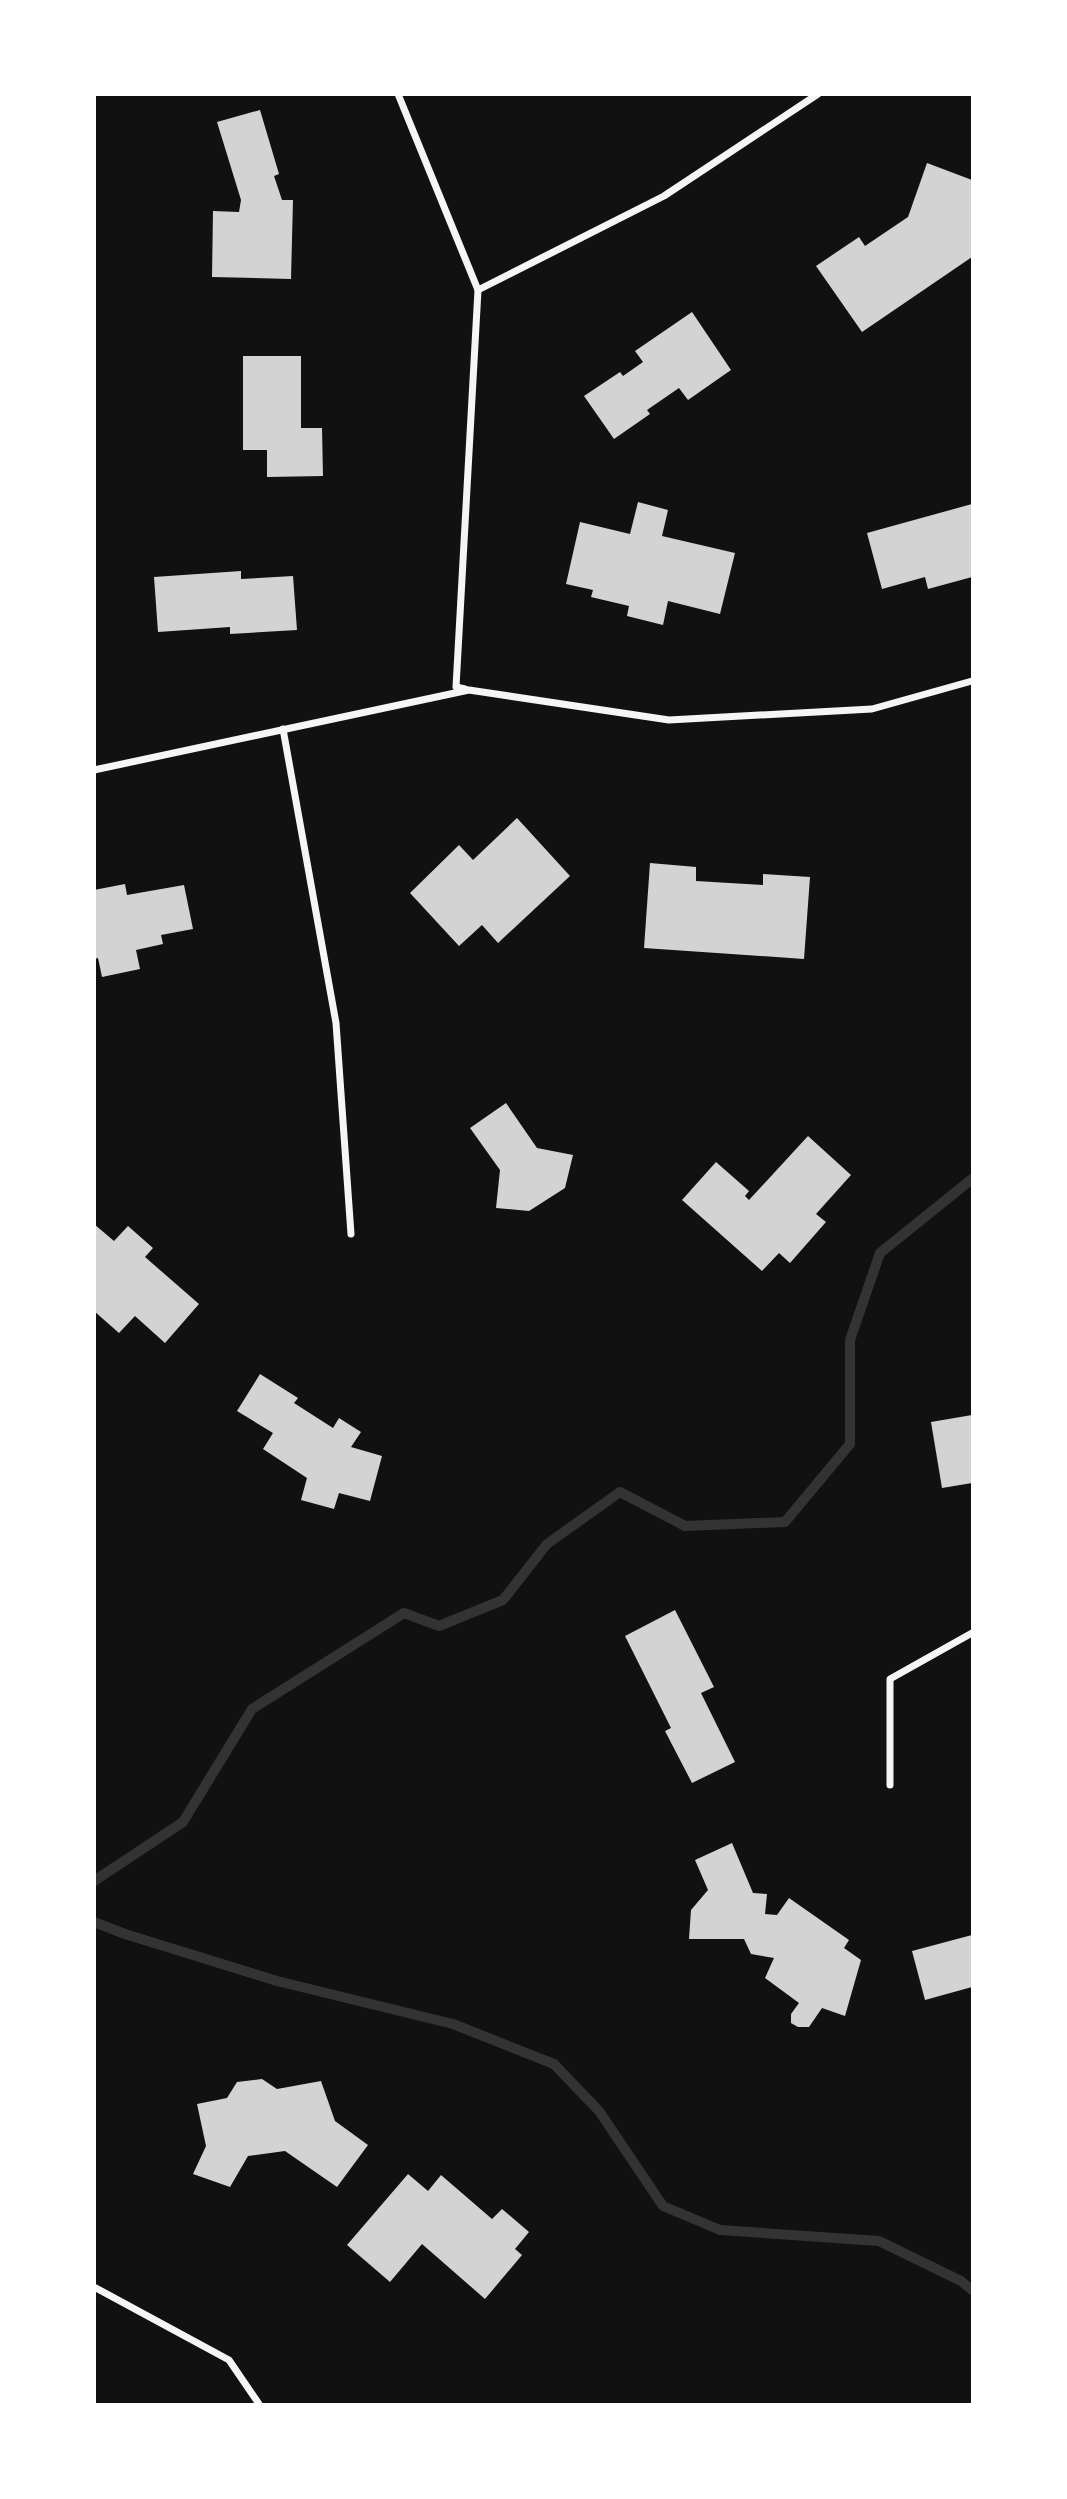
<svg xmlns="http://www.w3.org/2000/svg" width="1067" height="2499" viewBox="0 0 1067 2499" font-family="'Asap Condensed',sans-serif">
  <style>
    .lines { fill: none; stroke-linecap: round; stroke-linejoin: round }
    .stream { stroke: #333; stroke-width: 10 }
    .building { fill: #d3d3d3 }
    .minor { stroke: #f5f5f5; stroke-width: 7 }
  </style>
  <rect width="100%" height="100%" fill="#111"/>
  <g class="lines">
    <g class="stream">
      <polyline points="94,1881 183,1822 252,1709 404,1613 439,1626 503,1600 547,1544 620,1492 685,1526 785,1522 850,1444 850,1340 880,1253 972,1179"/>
      <polyline points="94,1922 125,1934 277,1981 453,2024 554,2064 599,2111 663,2206 720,2230 879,2241 961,2281 972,2290"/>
    </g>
  </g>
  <g class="building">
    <polygon points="260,110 279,174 274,176 282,200 293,200 291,279 212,277 213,211 239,212 241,200 217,122"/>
    <polygon points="927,163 972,180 972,257 862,332 816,266 859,237 865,246 908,217"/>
    <polygon points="692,312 731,370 688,400 679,388 647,410 650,414 614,439 584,396 620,372 623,376 643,362 635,351"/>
    <polygon points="243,356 301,356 301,428 322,428 323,476 267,477 267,450 243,450"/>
    <polygon points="638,502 668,510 662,536 735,553 720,614 668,601 663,625 627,616 629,606 591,597 593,590 566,584 580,522 630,534"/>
    <polygon points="972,504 972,577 928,589 925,577 882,589 867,533"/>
    <polygon points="241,571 241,579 293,576 297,630 230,634 230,627 158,632 154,577"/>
    <polygon points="517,818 570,876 498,943 482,925 459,946 410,893 459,845 473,860"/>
    <polygon points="650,863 696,867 696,881 763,885 763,874 810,877 804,959 644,948"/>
    <polygon points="125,884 127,895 184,885 193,929 161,935 163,944 136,950 140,969 102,977 98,958 94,959 94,890"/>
    <polygon points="506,1103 537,1148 573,1155 565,1188 529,1211 496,1208 500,1170 470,1128"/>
    <polygon points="808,1136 851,1175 816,1214 826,1222 790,1263 779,1253 762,1271 682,1200 716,1162 749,1191 745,1196 749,1200"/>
    <polygon points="94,1224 114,1241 128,1226 153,1248 145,1257 199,1304 165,1343 135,1316 119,1333 94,1311"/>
    <polygon points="260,1374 298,1398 294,1403 333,1428 339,1418 361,1432 351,1447 382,1456 370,1501 339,1493 334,1509 301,1500 307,1478 263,1449 273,1433 237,1411"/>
    <polygon points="972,1415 972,1483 942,1488 931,1422"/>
    <polygon points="675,1610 714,1687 701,1693 735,1762 692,1783 665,1731 671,1728 625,1636"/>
    <polygon points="732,1843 753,1893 767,1894 765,1914 777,1915 789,1898 849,1940 844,1948 861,1960 845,2016 822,2008 809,2027 798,2027 791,2023 791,2014 799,2003 765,1978 774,1958 751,1954 744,1939 689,1939 691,1910 708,1890 695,1860"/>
    <polygon points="972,1935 972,1987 925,2000 912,1951"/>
    <polygon points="262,2079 277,2089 321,2081 335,2121 368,2145 337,2187 285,2151 248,2156 230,2187 193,2174 206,2146 197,2104 227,2098 237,2082"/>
    <polygon points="408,2174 428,2191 441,2175 492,2219 502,2209 529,2232 515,2249 522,2255 485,2299 422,2244 390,2282 347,2245"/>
  </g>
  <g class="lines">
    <g class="minor">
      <polyline points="398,94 478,290 456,687 465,689"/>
      <polyline points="478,290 664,196 818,94"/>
      <polyline points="283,729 336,1023 351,1234"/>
      <polyline points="94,770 469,690 669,720 872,709 972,681"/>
      <polyline points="890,1785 890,1679 972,1633"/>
      <polyline points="94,2287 229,2360 259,2404"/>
    </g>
  </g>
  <rect width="1067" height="2499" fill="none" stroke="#ffffff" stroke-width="192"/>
</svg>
